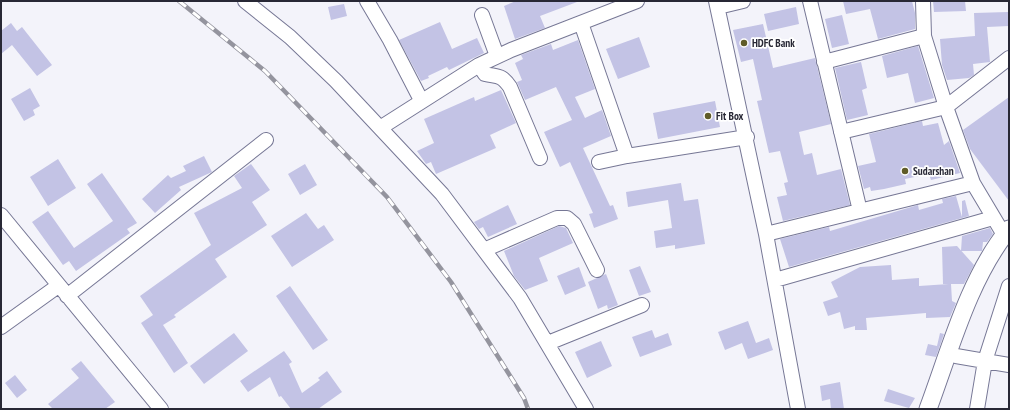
<svg xmlns="http://www.w3.org/2000/svg" width="1010" height="410" viewBox="0 0 1010 410" font-family="'PT Sans Narrow',sans-serif">
<style>
.building{fill:#c3c3e5}
.lines{fill:none;stroke-linecap:round;stroke-linejoin:round}
.minor-casing{stroke:#767795;stroke-width:16}
.major-casing{stroke:#767795;stroke-width:19}
.minor{stroke:#fff;stroke-width:14}
.major{stroke:#fff;stroke-width:17}
.rail-casing{stroke:#94949e;stroke-width:4.5}
.rail{stroke:#fff;stroke-width:3;stroke-dasharray:9;stroke-linecap:butt}
.poi-dot{fill:#605c28;stroke:#fff;stroke-width:1.5}
.labels{text-anchor:middle;stroke-width:3.5;stroke-linejoin:round;paint-order:stroke}
.poi-label{font-size:11px;font-weight:bold;fill:#282835;stroke:#fff;text-anchor:start}
</style>
<rect width="100%" height="100%" fill="#f3f3fa"/>
<path class="building" d="M 516,1 L 577,1 L 577,2 L 540,16 L 545,28 L 515,39 L 504,6 Z
M 843,1 L 912,1 L 915,13 L 915,29 L 878,39 L 870,9 L 846,14 Z
M 933,1 L 965,1 L 966,11 L 934,12 Z
M 344,4 L 347,16 L 331,20 L 328,7 Z
M 796,7 L 799,24 L 768,31 L 764,14 Z
M 1008,12 L 1009,26 L 987,27 L 990,62 L 973,64 L 974,75 L 969,78 L 947,80 L 942,65 L 940,39 L 975,36 L 974,13 Z
M 842,15 L 849,44 L 832,48 L 825,19 Z
M 440,22 L 452,49 L 477,38 L 484,53 L 449,70 L 447,67 L 428,76 L 429,78 L 421,81 L 399,40 Z
M 11,23 L 17,31 L 22,27 L 52,65 L 37,76 L 12,45 L 1,54 L 1,31 Z
M 763,24 L 773,68 L 815,58 L 831,124 L 799,132 L 804,155 L 812,153 L 817,175 L 841,169 L 850,205 L 783,221 L 777,197 L 787,195 L 784,183 L 788,182 L 780,151 L 769,153 L 757,101 L 762,100 L 753,59 L 741,62 L 733,30 Z
M 639,37 L 650,67 L 618,79 L 606,49 Z
M 578,40 L 595,89 L 575,97 L 585,118 L 602,110 L 611,136 L 583,148 L 610,206 L 613,205 L 618,219 L 594,228 L 589,214 L 593,213 L 570,162 L 560,167 L 544,132 L 572,120 L 556,87 L 525,100 L 517,82 L 522,80 L 515,63 L 523,59 L 521,55 L 551,44 L 553,50 Z
M 918,46 L 934,98 L 915,103 L 908,73 L 887,78 L 882,56 Z
M 861,62 L 867,88 L 862,90 L 868,115 L 847,120 L 835,68 Z
M 30,88 L 40,106 L 33,110 L 35,115 L 24,121 L 11,99 Z
M 501,90 L 516,123 L 490,135 L 496,148 L 436,174 L 431,162 L 426,164 L 417,151 L 434,143 L 424,119 L 474,97 L 475,101 Z
M 1009,97 L 1009,201 L 970,149 L 963,130 Z
M 715,101 L 720,127 L 658,139 L 653,113 Z
M 922,121 L 923,126 L 938,123 L 944,145 L 949,141 L 960,173 L 931,180 L 929,174 L 905,179 L 906,184 L 884,189 L 871,191 L 870,187 L 864,189 L 858,166 L 876,162 L 869,134 Z
M 204,156 L 212,172 L 179,187 L 181,190 L 155,213 L 142,199 L 168,175 L 171,178 L 186,171 L 183,166 Z
M 58,159 L 76,188 L 48,206 L 30,177 Z
M 251,164 L 270,190 L 252,202 L 267,225 L 215,259 L 227,277 L 174,315 L 176,317 L 163,325 L 188,363 L 174,373 L 141,323 L 153,315 L 140,296 L 211,245 L 194,213 L 242,188 L 234,176 Z
M 305,164 L 317,185 L 300,195 L 288,174 Z
M 102,173 L 137,223 L 127,229 L 130,233 L 76,271 L 69,261 L 63,265 L 32,222 L 48,211 L 74,248 L 113,221 L 87,184 Z
M 681,183 L 684,201 L 698,199 L 705,244 L 675,249 L 675,245 L 656,248 L 654,231 L 672,228 L 668,200 L 628,207 L 626,192 Z
M 956,196 L 962,217 L 962,201 L 965,200 L 969,216 L 789,267 L 780,239 L 829,227 L 830,231 L 918,205 L 919,210 L 943,203 L 942,199 Z
M 508,205 L 517,224 L 488,237 L 483,227 L 479,229 L 474,222 Z
M 306,213 L 318,229 L 324,225 L 334,240 L 292,267 L 271,236 Z
M 559,226 L 566,228 L 573,243 L 539,258 L 548,281 L 525,290 L 514,276 L 504,251 Z
M 990,228 L 993,234 L 987,242 L 983,242 L 982,251 L 961,251 L 962,236 Z
M 957,246 L 974,265 L 964,284 L 951,284 L 952,301 L 956,303 L 950,317 L 926,318 L 926,313 L 866,318 L 867,330 L 855,330 L 855,326 L 844,329 L 840,312 L 828,316 L 823,302 L 838,297 L 831,282 L 860,267 L 891,265 L 892,280 L 919,278 L 919,286 L 949,284 L 943,284 L 942,247 Z
M 640,266 L 651,292 L 639,296 L 629,270 Z
M 579,267 L 586,286 L 565,295 L 557,276 Z
M 606,274 L 618,305 L 608,309 L 607,305 L 598,309 L 588,282 Z
M 290,286 L 328,340 L 313,350 L 276,296 Z
M 748,321 L 756,343 L 769,338 L 773,350 L 748,359 L 742,343 L 725,350 L 718,332 Z
M 652,330 L 655,338 L 668,333 L 672,345 L 640,357 L 632,337 Z
M 234,333 L 248,351 L 204,384 L 190,366 Z
M 940,333 L 944,334 L 936,357 L 925,355 L 928,344 L 937,346 Z
M 601,341 L 612,366 L 587,378 L 575,352 Z
M 284,351 L 292,362 L 289,364 L 302,393 L 320,380 L 318,378 L 327,371 L 342,392 L 318,409 L 291,409 L 281,396 L 279,397 L 270,377 L 248,392 L 240,381 Z
M 81,361 L 115,402 L 105,409 L 53,409 L 48,404 L 79,378 L 71,369 Z
M 15,375 L 27,390 L 17,398 L 5,383 Z
M 840,382 L 844,409 L 831,409 L 830,399 L 822,401 L 820,386 Z
M 888,389 L 915,398 L 909,408 L 884,401 Z"/>
<g class="lines">
<g class="minor-casing">
<path id="minor" d="M 245,1 L 290,37 L 336,81 L 442,194 L 520,298 L 586,409
M 367,1 L 390,40 L 421,100
M 716,1 L 766,234 L 798,409
M 810,1 L 860,211
M 923,1 L 924,36 L 946,107 L 973,183 L 1004,235
M 718,7 L 743,1
M 482,15 L 497,56
M 581,23 L 627,156 L 599,162
M 824,62 L 924,36
M 479,65 L 485,74 C 498,77 501,74 510,87 L 540,158
M 380,128 L 479,65 L 511,50 L 637,1
M 841,132 L 946,107 L 1009,58
M 627,156 L 747,137
M 1,215 L 161,409
M 766,234 L 973,183
M 484,250 L 557,218 L 567,218 L 574,224 L 597,270
M 775,280 L 993,218
M 1009,286 L 985,361 L 1009,365
M 67,296 L 266,140
M 1,327 L 58,286
M 548,343 L 642,305
M 956,356 L 985,361 L 977,409"/>
</g>
<g class="major-casing">
<path id="major" d="M 928,409 C 950,350 969,278 1009,229"/>
</g>
<use href="#minor" class="minor"/>
<use href="#major" class="major"/>
<g class="rail-casing">
<path id="rail" d="M 179,1 L 265,71 L 387,197 L 451,282 L 524,398 L 528,409"/>
</g>
<use href="#rail" class="rail"/>
</g>
<g class="poi-dot">
<circle cx="744" cy="43" r="4"/>
<circle cx="708" cy="116" r="4"/>
<circle cx="905" cy="171" r="4"/>
</g>
<g class="labels">
<g class="poi-label">
<text x="752" y="47">HDFC Bank</text>
<text x="716" y="120">Fit Box</text>
<text x="913" y="175">Sudarshan</text>
</g>
</g>
<rect width="1010" height="410" fill="none" stroke="#282835" stroke-width="4"/>
</svg>
